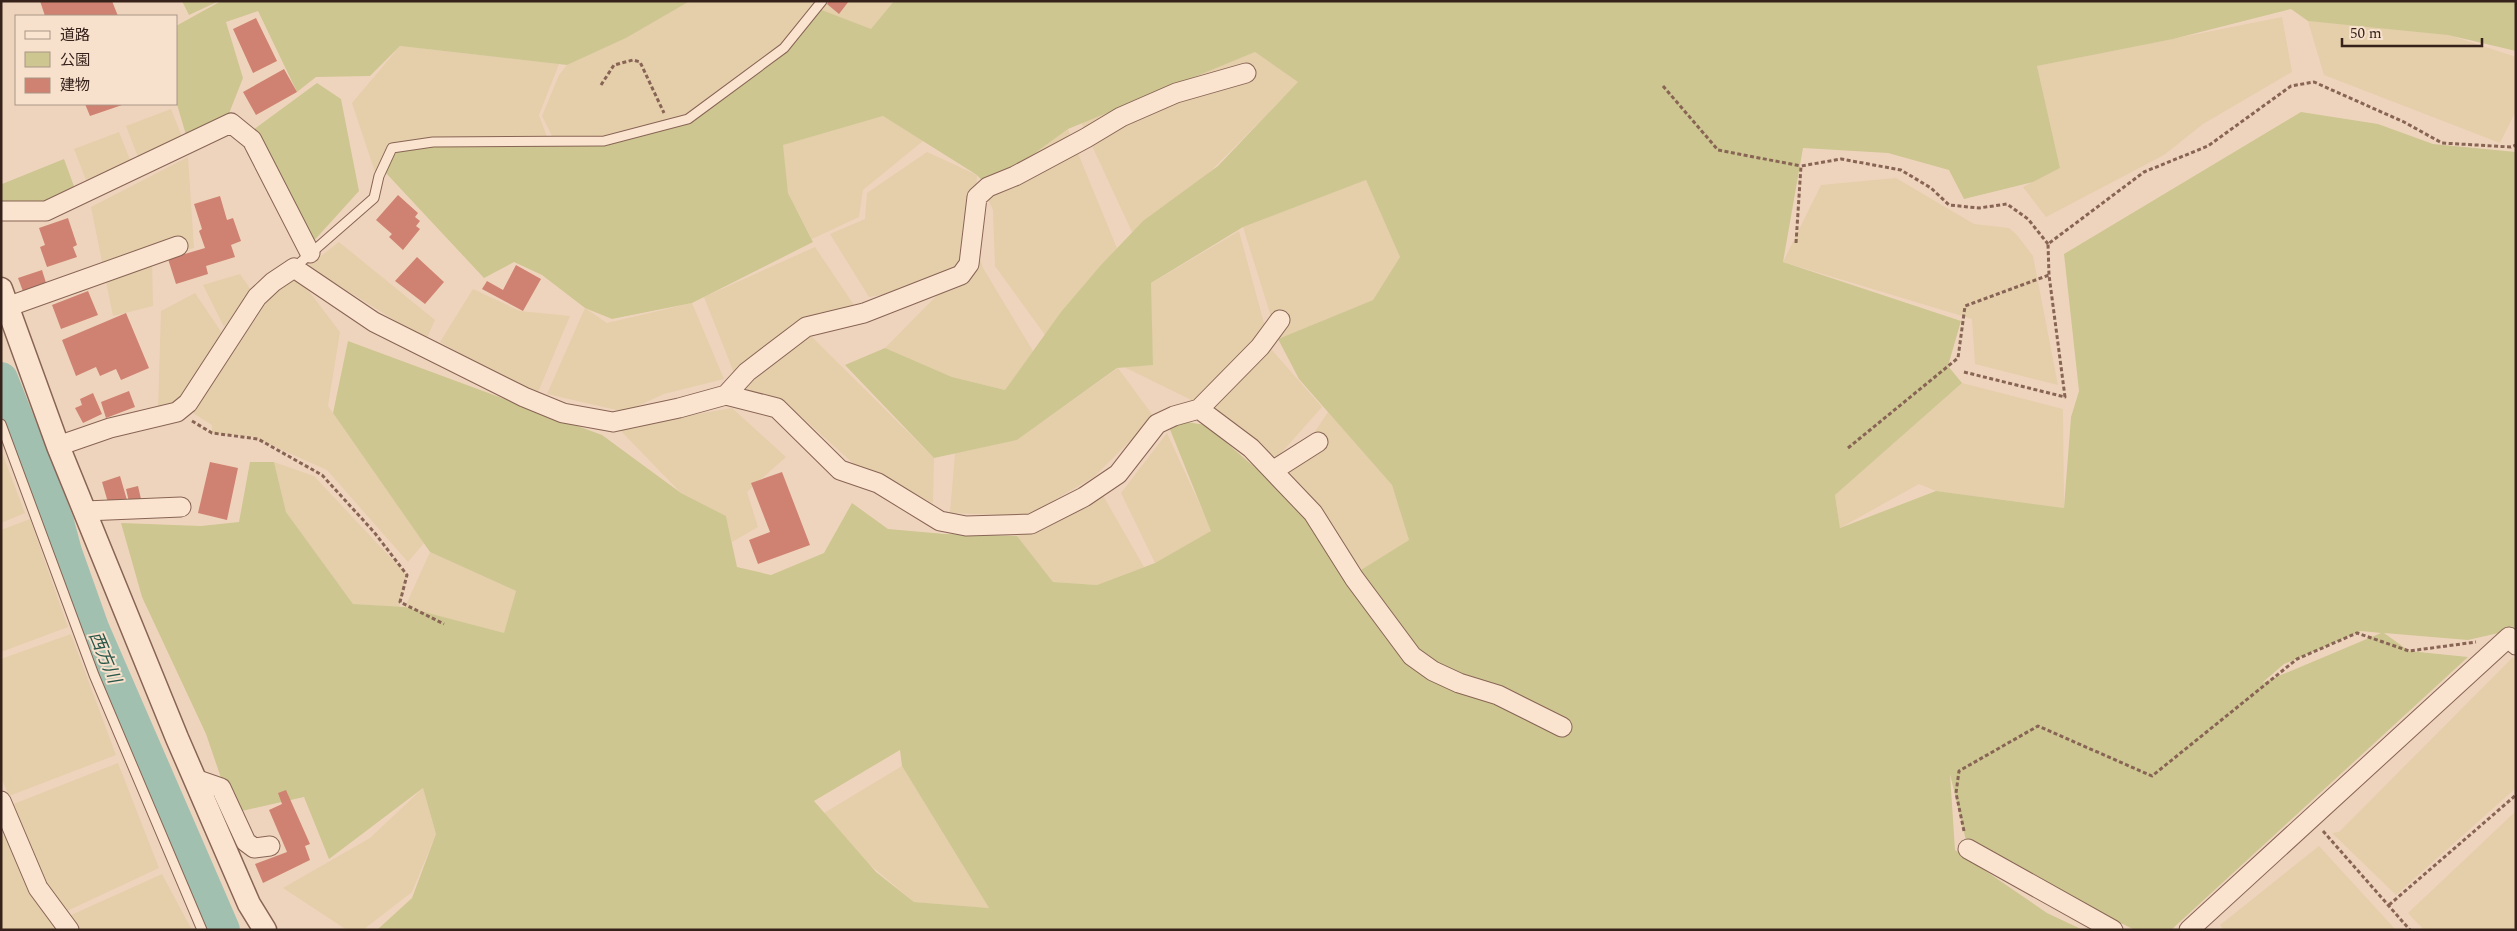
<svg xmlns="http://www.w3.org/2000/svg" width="2517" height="931" viewBox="0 0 2517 931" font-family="Spectral,'Noto Sans JP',serif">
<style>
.farmland{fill:#e5ceaa}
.green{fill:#cdc691;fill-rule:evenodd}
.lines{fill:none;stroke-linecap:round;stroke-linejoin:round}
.river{stroke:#a1c0b0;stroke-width:34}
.building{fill:#cf8271}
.service-casing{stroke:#886455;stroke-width:11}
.minor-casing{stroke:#886455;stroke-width:21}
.tertiary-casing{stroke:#886455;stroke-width:25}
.path{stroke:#886455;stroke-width:3;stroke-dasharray:4 2.5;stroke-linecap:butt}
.service{stroke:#fae4d0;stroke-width:9}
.minor{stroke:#fae4d0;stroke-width:19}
.tertiary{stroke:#fae4d0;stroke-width:22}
.labels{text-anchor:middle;stroke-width:4;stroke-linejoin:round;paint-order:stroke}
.water-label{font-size:18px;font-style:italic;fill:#295749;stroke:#f7e1cd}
</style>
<rect width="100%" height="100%" fill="#efd4bd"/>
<path class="farmland" d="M 690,1 L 894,1 L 871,29 L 776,54 L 688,119 L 618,137 L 555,142 L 542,116 L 559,75 L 567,65 L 626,38 Z
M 2282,17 L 2292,72 L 2203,124 L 2164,155 L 2046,217 L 2023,187 L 2060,168 L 2037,66 Z
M 2308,21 L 2437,31 L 2516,57 L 2516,111 L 2500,143 L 2324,75 Z
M 400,46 L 559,64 L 539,115 L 547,137 L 394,143 L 376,175 L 352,103 Z
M 1255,52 L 1299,82 L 1209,173 L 1132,232 L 1079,118 Z
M 171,109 L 183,139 L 138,157 L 126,126 Z
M 883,116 L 923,141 L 863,190 L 859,217 L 812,239 L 788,193 L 782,145 Z
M 1068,129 L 1117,248 L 1045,335 L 995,266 L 993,210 L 983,190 Z
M 119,132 L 131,162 L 86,180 L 74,149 Z
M 927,152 L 977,175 L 975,211 L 978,252 L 983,268 L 1033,351 L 1005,390 L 952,377 L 885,348 L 953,279 L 928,288 L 869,297 L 830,234 L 865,219 L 867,193 Z
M 188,157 L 194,248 L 152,258 L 153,306 L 113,316 L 91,207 Z
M 1896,178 L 1974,224 L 2009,228 L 2017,235 L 2033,256 L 2058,385 L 1975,364 L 1972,319 L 1783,262 L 1821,185 Z
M 1366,180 L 1400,257 L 1373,300 L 1278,339 L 1243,227 Z
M 1239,231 L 1271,349 L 1322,407 L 1274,461 L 1224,416 L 1124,367 L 1153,365 L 1150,284 Z
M 339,242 L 435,320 L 426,340 L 308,266 Z
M 815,247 L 856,308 L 736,378 L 704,297 Z
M 240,274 L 251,290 L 224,327 L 203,285 Z
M 298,277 L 340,332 L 328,406 L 424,543 L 408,562 L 327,470 L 253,437 L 212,433 L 212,425 L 193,413 L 282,279 Z
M 473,289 L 520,311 L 570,316 L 536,397 L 440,342 Z
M 195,293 L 222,333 L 194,385 L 171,405 L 158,410 L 161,311 Z
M 692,303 L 724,379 L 664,394 L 625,412 L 547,394 L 585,308 L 607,323 Z
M 810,335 L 934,458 L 933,503 L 855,465 L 784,401 L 735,395 Z
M 1118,368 L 1154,417 L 1094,477 L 1027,516 L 950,513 L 955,453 L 1017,440 Z
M 1962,383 L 2063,409 L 2064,508 L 1936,491 L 1919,484 L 1840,528 L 1835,495 Z
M 732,408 L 786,457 L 747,492 L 758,527 L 732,542 L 726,516 L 681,493 L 618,428 Z
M 1328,412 L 1392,485 L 1409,540 L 1362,570 L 1288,472 Z
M 1167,433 L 1212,531 L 1155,563 L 1121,493 Z
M 1,450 L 25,513 L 1,523 Z
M 274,462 L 314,476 L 407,575 L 399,607 L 353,604 L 286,512 Z
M 1101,492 L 1144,567 L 1097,585 L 1053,582 L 1017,536 L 1037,531 Z
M 30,519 L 68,627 L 1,652 L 1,530 Z
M 430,552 L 516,591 L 504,634 L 405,607 Z
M 71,634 L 116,755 L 9,796 L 1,777 L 1,659 Z
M 2513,657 L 2516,660 L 2516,788 L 2396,895 L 2332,833 L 2339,832 Z
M 118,763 L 159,868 L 67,911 L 44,881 L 11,805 Z
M 902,766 L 989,908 L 914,902 L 869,864 L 824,813 Z
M 423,788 L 436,834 L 412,892 L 363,930 L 347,930 L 283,888 L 370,838 Z
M 2516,811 L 2516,930 L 2424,930 L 2408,913 Z
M 9,833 L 60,930 L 1,930 L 1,837 Z
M 2319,846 L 2396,930 L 2224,930 L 2220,925 Z
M 162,874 L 192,930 L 80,930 L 69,916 Z"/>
<path class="green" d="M 182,1 L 219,1 L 189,15 Z
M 221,1 L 690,1 L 626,38 L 567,65 L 400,46 L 370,76 L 316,77 L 297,92 L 258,11 L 226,22 L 243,78 L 228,116 L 186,135 L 176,101 L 176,26 Z
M 894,1 L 2516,1 L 2516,51 L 2448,35 L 2308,21 L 2291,9 L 2173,39 L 2037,66 L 2060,168 L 2033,182 L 1964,199 L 1949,170 L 1888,153 L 1803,148 L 1783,262 L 1961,321 L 1948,366 L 1962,383 L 1835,495 L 1840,528 L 1936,491 L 2064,508 L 2071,417 L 2079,391 L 2064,254 L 2301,112 L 2378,124 L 2433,144 L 2516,152 L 2516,629 L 2468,640 L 2384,633 L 2409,651 L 2468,657 L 2171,930 L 2135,930 L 1968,849 L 1950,774 L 1955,850 L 2047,913 L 2083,930 L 377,930 L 412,898 L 436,834 L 423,788 L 329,859 L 304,797 L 233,813 L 206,734 L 142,597 L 121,523 L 201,526 L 239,522 L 250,462 L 274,462 L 286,512 L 353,604 L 405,607 L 504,633 L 516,591 L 430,552 L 333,413 L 348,341 L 602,435 L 681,493 L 726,516 L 737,567 L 771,575 L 824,553 L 852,503 L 888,529 L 945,534 L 1017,536 L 1053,582 L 1097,585 L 1155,563 L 1211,531 L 1169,427 L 1179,421 L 1206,425 L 1259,471 L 1361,570 L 1409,540 L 1392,485 L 1299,379 L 1278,339 L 1373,300 L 1400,257 L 1366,180 L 1243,227 L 1151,283 L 1153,365 L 1117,368 L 1017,440 L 934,458 L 845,365 L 885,348 L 952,377 L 1005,390 L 1061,312 L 1101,265 L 1143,221 L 1218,166 L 1298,82 L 1255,52 L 1068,129 L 988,187 L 977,175 L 883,116 L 783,145 L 788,193 L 813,242 L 692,303 L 612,319 L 585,308 L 542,275 L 514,262 L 484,278 L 385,172 L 391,150 L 421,147 L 538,146 L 603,141 L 688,119 L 776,54 L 819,9 L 871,29 ZM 2361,631 L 2381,633 L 2262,683 L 2284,664 ZM 900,750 L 902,766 L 989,908 L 914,902 L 876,872 L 814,801 Z
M 317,83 L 341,99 L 359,191 L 311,244 L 253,130 Z
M 64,159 L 75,189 L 31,206 L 1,203 L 2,184 Z"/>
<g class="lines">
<path class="river" d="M 1,379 L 57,522 L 65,552 L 92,628 L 223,930"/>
</g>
<path class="building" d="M 40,1 L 112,1 L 118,16 L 45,16 Z
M 829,1 L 849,1 L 839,14 L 827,4 Z
M 256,18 L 277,61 L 253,73 L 233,29 Z
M 284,69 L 297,92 L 256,115 L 243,92 Z
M 85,104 L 125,104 L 90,116 Z
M 398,195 L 418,213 L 415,217 L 420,221 L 416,226 L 420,229 L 403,250 L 389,237 L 392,234 L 376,220 Z
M 220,196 L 227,220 L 233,218 L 241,241 L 231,245 L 235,257 L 206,266 L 208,274 L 176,284 L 168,259 L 205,248 L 199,231 L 202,229 L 194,204 Z
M 68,218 L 77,245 L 73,247 L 77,257 L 47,267 L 40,247 L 45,245 L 39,228 Z
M 417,257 L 444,282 L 425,304 L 395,281 Z
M 516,265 L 541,279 L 523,311 L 482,289 L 487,281 L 503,290 Z
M 42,270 L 47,286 L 24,294 L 18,278 Z
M 88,291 L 98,315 L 61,329 L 52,305 Z
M 126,313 L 149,368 L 121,380 L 116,369 L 100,376 L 96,367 L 76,376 L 62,340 Z
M 129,391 L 135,407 L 106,418 L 101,402 Z
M 93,393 L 102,414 L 83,423 L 75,408 L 82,405 L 80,399 Z
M 210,462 L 238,468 L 227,520 L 198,513 Z
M 782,472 L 810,545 L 758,564 L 749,540 L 770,532 L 751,483 Z
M 120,476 L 127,500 L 109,506 L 102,482 Z
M 138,486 L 141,499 L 129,502 L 126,489 Z
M 286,790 L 310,844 L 305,846 L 310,860 L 263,883 L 255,864 L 287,852 L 269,810 L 282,804 L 278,793 Z"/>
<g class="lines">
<g class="service-casing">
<path id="service" d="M 294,268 L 374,198 L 379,176 L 392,148 L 433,142 L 604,141 L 688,119 L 784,48 L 822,1
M 1,424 L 94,675 L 202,930"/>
</g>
<g class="minor-casing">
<path id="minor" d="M 1,211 L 46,211 L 231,123 L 252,140 L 310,253
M 7,307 L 178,246
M 726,395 L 747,372 L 806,327 L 864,313 L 961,275 L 969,264 L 977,197 L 988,187 L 1015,176 L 1086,138 L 1121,117 L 1176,93 L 1246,73
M 1199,409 L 1260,347 L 1280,320
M 58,446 L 110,428 L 177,412 L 188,403 L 257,297 L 273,282 L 294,268 L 374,322 L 524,397 L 563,413 L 613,422 L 679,408 L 726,395 L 777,408 L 840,470 L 878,483 L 940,521 L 966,526 L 1031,524 L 1084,497 L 1118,474 L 1157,424 L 1174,416 L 1199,409 L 1251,448 L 1313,513 L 1354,578 L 1412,656 L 1433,671 L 1459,683 L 1498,695 L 1562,727
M 1274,470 L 1318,442
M 85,511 L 181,507
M 195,779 L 221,788 L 246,842 L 254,848 L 270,846
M 1,801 L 38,888 L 69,930
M 1968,849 L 2113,930
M 2189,930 L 2509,637 L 2516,645"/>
</g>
<g class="tertiary-casing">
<path id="tertiary" d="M 1,289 L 58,446 L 177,738 L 249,904 L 265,930"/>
</g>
<path class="path" d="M 601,85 L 614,65 L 633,60 L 640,62 L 664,113
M 1663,86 L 1718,150 L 1801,166
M 1796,243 L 1801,166 L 1841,159 L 1901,170 L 1931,188 L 1949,205 L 1979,208 L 2007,204 L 2028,219 L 2048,244
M 1964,372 L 2065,397 L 2049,275 L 2048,244 L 2144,172 L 2208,146 L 2291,86 L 2314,82 L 2404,122 L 2442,143 L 2511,147 L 2516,145
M 192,421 L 212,433 L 258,439 L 322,475 L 374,532 L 407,575 L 400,602 L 444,624
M 1848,448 L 1958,358 L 1965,306 L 2049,275
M 1964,831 L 1956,793 L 1959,771 L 2038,726 L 2152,776 L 2297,659 L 2357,633 L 2409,651 L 2476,642
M 2323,831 L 2410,930
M 2389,905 L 2516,795"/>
<use href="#service" class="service"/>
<use href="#minor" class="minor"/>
<use href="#tertiary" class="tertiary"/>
</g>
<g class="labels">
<g class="water-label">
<text transform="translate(105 657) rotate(67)" y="6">西方川</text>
</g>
</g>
<rect width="2517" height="931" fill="none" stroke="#36221b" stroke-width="5"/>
<rect x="15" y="15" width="162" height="90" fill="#f7e1cd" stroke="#aa9586"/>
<rect x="25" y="31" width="25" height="8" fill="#fae4d0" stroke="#aa9586"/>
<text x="60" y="40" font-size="15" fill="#36221b">道路</text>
<rect x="25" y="52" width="25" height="15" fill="#cdc691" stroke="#aa9586"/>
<text x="60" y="65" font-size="15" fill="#36221b">公園</text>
<rect x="25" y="78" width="25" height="15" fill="#cf8271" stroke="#aa9586"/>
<text x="60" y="90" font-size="15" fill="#36221b">建物</text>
<path d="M2342 38v8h140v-8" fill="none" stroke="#36221b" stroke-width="2.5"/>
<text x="2350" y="38" font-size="15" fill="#36221b" stroke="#f7e1cd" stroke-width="4" paint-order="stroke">50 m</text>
</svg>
